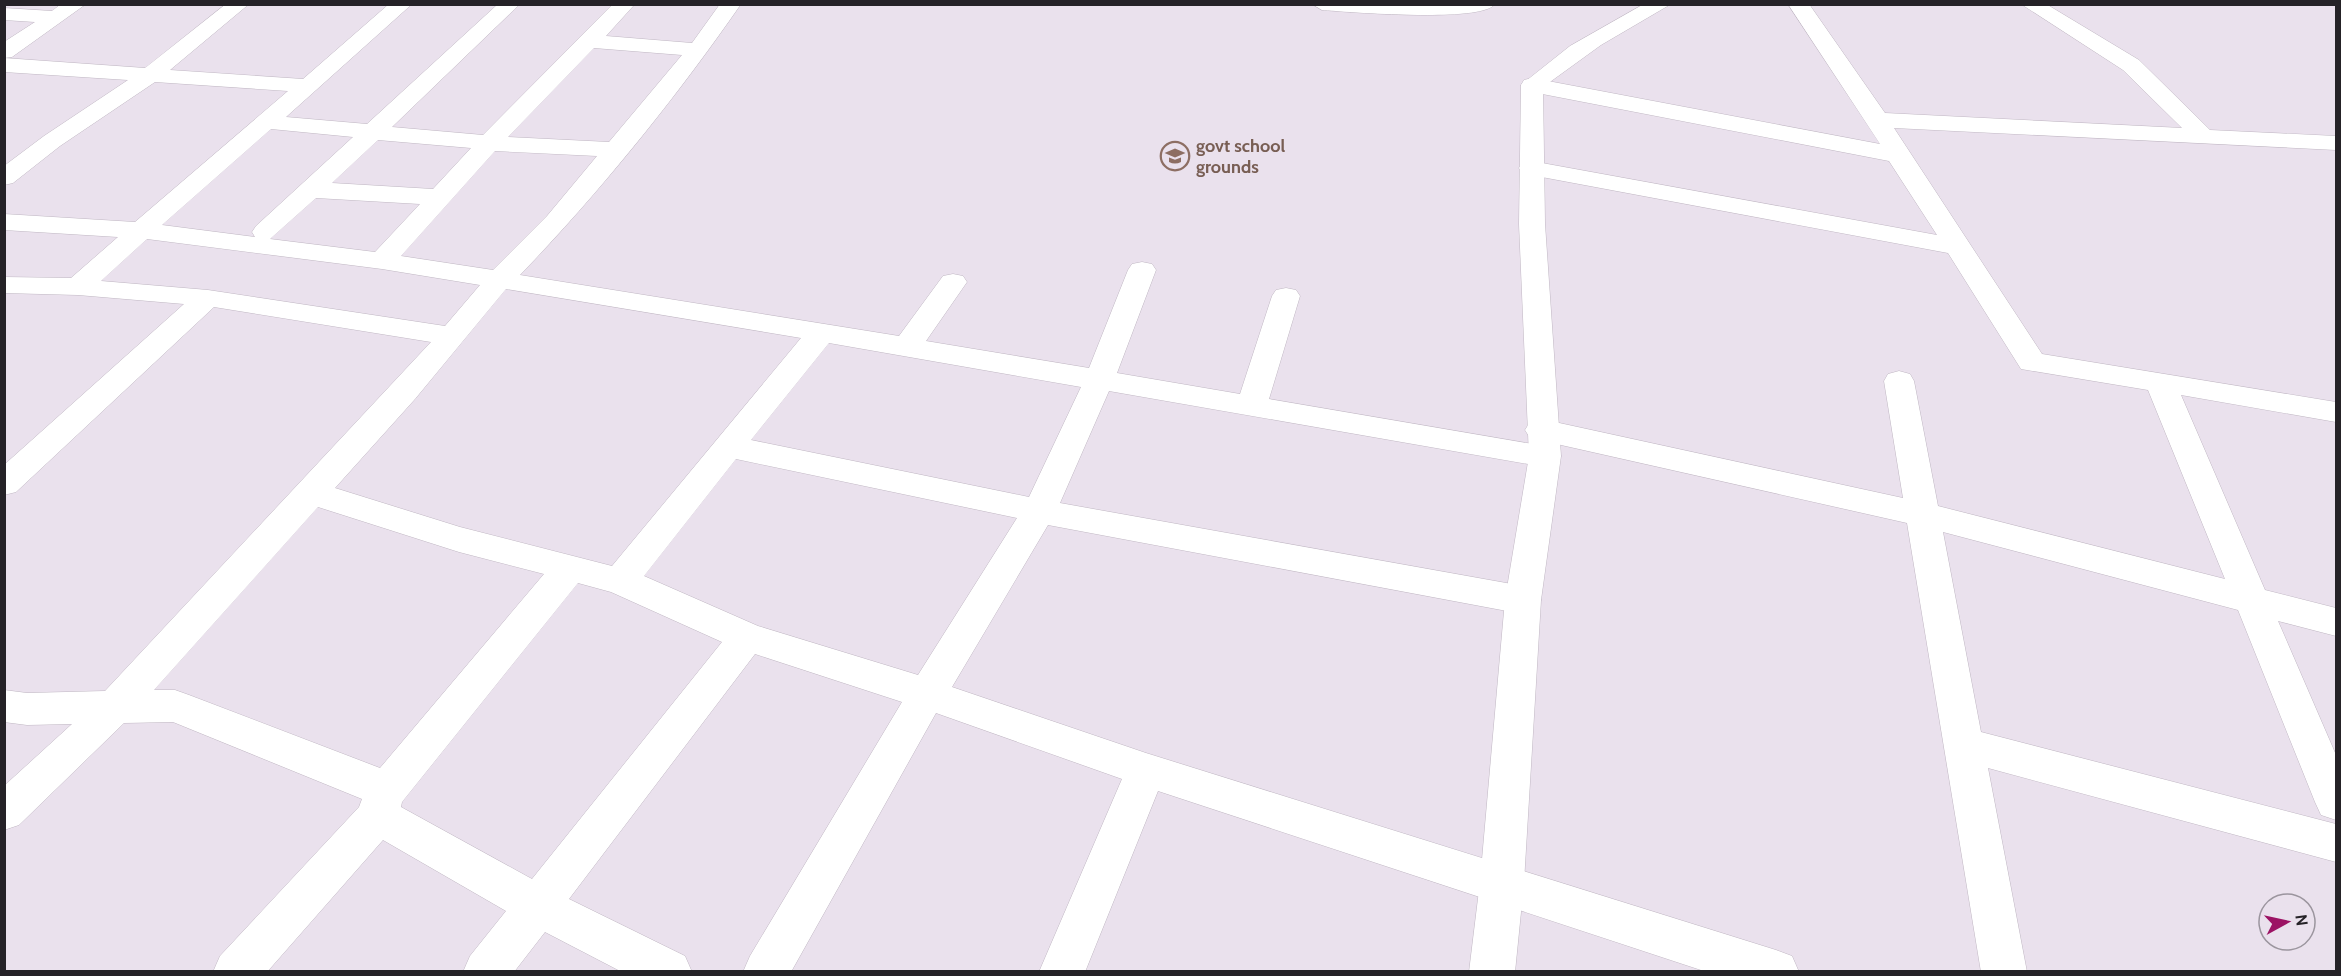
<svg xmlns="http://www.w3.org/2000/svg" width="2341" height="976" viewBox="0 0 2341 976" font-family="Cabin,sans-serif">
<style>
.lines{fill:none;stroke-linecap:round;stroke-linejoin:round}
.street-casing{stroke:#c0b7c3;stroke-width:1}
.secondary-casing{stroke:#c0b7c3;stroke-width:1}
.street{fill:#fff;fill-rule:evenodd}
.secondary{fill:#fff;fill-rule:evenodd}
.labels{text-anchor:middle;stroke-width:4.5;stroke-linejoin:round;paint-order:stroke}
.far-education-label{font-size:18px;font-weight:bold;fill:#785e54;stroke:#eae1ed;text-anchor:start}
</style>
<rect width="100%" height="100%" fill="#eae1ed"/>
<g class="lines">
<g class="street-casing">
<path id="street" d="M 61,4 L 86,4 L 12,57 L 4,58 L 4,42 L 35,22 L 4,20 L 4,8 L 52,11 Z
M 226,4 L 249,4 L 170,70 L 303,79 L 389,4 L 412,4 L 286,117 L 367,124 L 498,4 L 520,4 L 392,127 L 483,135 L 613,4 L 635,4 L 606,36 L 692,43 L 720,4 L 741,4 C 676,98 599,193 520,275 L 899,336 L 943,276 L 953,274 L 963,276 L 967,282 L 926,341 L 1089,368 L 1128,270 L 1132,264 L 1142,262 L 1152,264 L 1156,270 L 1117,373 L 1240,394 L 1272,296 L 1276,290 L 1286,288 L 1296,290 L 1300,296 L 1269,399 L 1556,448 L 1561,456 L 1556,464 L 1545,467 L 1109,391 L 1060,503 L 1523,586 L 1536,590 L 1541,600 L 1536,610 L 1523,614 L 1048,525 L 952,687 L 1146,753 L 1776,950 L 1792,956 L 1799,972 L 1707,972 L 1158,791 L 1085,972 L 1039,972 L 1122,779 L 936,713 L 791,972 L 743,972 L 750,956 L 902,702 L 755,654 L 569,899 L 685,956 L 692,972 L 622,972 L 545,932 L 514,972 L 463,972 L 470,956 L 506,911 L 383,840 L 267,972 L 213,972 L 220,956 L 359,807 L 362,799 L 173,722 L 124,723 L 19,825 L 4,830 L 4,786 L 72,724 L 27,725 L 4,722 L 4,690 L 27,693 L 105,691 L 431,342 L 214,307 L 16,492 L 4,495 L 4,465 L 184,304 L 78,295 L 4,293 L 4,277 L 71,278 L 118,237 L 4,230 L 4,214 L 135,222 L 288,91 L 155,82 L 60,146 L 13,183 L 4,185 L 4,166 L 44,136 L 128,80 L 4,72 L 4,58 L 145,68 ZM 594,48 L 682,55 L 609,142 L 508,137 ZM 271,129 L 353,137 L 256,226 L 252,232 L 255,237 L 162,225 ZM 378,140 L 471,148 L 433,189 L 332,183 ZM 495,151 L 597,156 L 547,216 L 493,270 L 401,256 ZM 316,198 L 420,204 L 375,252 L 270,239 ZM 147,239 L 382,269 L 480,285 L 445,326 L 208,290 L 101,281 ZM 506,289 L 801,338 L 612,566 L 460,527 L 335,488 L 415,399 ZM 829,343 L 1081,387 L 1029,497 L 751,440 ZM 736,459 L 1017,518 L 918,675 L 758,626 L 644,576 ZM 318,507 L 459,552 L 544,574 L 380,768 L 189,695 L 175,690 L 154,690 ZM 578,583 L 611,592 L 722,642 L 532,879 L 401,807 L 402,802 Z
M 1312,4 L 1495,4 C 1482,23 1348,12 1322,10 Z
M 1788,4 L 1809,4 L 1885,113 L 2182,128 L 2123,70 L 2021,4 L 2046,4 L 2139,60 L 2210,130 L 2336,136 L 2336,150 L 1894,128 L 2042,354 L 2336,402 L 2336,422 L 2181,395 L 2265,590 L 2336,608 L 2336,636 L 2278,621 L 2336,755 L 2336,820 L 2321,815 L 2315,802 L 2238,610 L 1943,532 L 1981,732 L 2336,824 L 2336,862 L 1988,768 L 2027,972 L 1981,972 L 1907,523 L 1530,438 L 1525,430 L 1530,422 L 1541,419 L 1903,498 L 1884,381 L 1888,374 L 1899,371 L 1910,374 L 1914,381 L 1938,506 L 2225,579 L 2148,390 L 2021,369 L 1948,253 L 1531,175 L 1522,173 L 1519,168 L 1522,163 L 1531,161 L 1937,235 L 1889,161 L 1532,92 L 1524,90 L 1521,85 L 1524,80 L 1532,78 L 1880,144 Z"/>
</g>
<g class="secondary-casing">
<path id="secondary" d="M 1644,4 L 1671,4 L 1601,45 L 1543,87 L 1545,224 L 1561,456 L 1541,600 L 1524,882 L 1515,972 L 1469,972 L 1480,882 L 1505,600 L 1529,456 L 1519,224 L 1521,85 L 1570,46 Z"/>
</g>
<use href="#street" class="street"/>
<use href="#secondary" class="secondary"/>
</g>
<defs>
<g id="school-ring" transform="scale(1.5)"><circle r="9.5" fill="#eae1ed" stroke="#8d6e63" stroke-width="1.5"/><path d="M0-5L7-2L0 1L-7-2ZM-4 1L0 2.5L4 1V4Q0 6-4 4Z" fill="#8d6e63"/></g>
</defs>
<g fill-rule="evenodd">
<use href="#school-ring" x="1175" y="156"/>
</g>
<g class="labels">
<g class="far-education-label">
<text x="1196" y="152">govt school<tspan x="1196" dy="21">grounds</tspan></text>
</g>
</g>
<rect width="2341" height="976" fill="none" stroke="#252227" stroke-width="12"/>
<g transform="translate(2287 922) rotate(82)"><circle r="28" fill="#eae1ed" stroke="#9b959e" stroke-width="1.5"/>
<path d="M0-4.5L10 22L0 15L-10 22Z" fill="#9c1364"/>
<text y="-9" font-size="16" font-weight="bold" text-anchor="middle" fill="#252227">N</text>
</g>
</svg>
